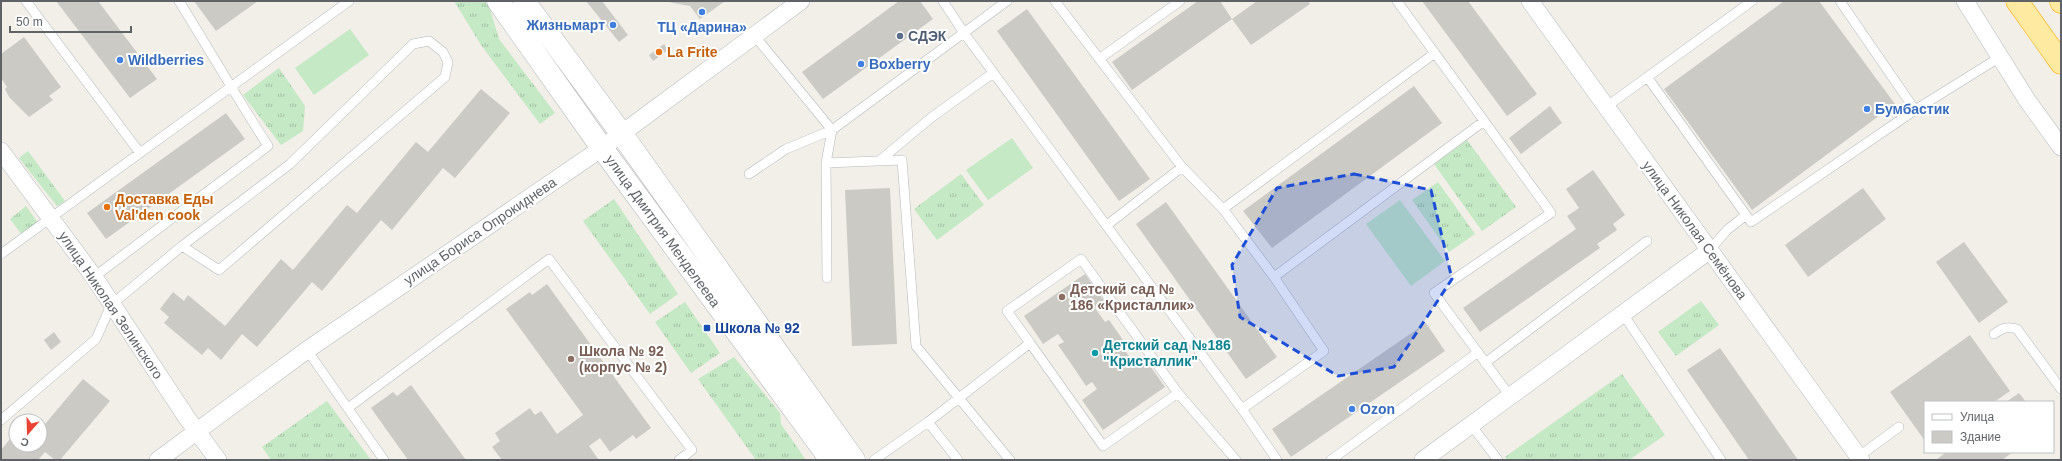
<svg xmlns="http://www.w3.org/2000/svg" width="2062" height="461" viewBox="0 0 2062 461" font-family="Helvetica,sans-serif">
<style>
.grass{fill:url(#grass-tufts)}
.garden{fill:#c5e8c5}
.building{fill:#cccac5}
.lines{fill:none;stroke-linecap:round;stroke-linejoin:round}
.service-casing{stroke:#b5b8bc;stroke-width:10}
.minor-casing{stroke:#b5b8bc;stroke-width:18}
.tertiary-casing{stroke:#b5b8bc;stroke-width:23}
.trunk-casing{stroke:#f9ab00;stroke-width:23}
.service{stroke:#fff;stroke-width:9}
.minor{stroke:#fff;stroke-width:17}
.tertiary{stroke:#fff;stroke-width:22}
.trunk{stroke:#feeaa1;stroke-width:22}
.marked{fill:#1d4ed8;fill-opacity:0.2;stroke:#1d4ed8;stroke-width:3;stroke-dasharray:8 5;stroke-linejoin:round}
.shop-dot{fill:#3f7fe0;stroke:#fff;stroke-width:1.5}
.service-dot{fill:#5c6f8a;stroke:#fff;stroke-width:1.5}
.food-dot{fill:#e8710a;stroke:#fff;stroke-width:1.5}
.education-dot{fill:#8d6e63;stroke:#fff;stroke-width:1.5}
.transit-dot{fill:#1a4fb4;stroke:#fff;stroke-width:1.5}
.culture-dot{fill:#0f9aa8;stroke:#fff;stroke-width:1.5}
.labels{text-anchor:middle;stroke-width:4;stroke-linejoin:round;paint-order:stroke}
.shop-label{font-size:14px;font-weight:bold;fill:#366cbe;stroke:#fff;text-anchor:start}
.service-label{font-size:14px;font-weight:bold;fill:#4e5e75;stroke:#fff;text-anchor:start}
.food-label{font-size:14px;font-weight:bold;fill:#c56008;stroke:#fff;text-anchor:start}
.street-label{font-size:14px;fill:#5f6368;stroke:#fff}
.education-label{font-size:14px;font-weight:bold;fill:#785e54;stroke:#fff;text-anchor:start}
.transit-label{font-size:14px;font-weight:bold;fill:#164399;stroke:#fff;text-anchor:start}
.culture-label{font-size:14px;font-weight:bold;fill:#0d838f;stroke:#fff;text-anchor:start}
</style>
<defs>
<pattern id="grass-tufts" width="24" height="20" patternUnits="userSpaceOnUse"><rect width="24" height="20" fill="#c5e8c5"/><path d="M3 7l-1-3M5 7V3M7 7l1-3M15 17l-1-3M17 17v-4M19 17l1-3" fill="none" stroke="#a3c0a4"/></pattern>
</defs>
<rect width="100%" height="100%" fill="#f1efe8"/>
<path class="grass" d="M 454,1 L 485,1 L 489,6 L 499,39 L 555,113 L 540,124 L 481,45 Z
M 279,68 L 305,106 L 303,131 L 281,145 L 243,95 Z
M 1467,140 L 1516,207 L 1482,231 L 1434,164 Z
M 28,151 L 65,201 L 57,206 L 19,158 Z
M 961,174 L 984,205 L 937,240 L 914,209 Z
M 1438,182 L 1475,234 L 1449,252 L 1412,200 Z
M 614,199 L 678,294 L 650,314 L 583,221 Z
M 26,206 L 38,223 L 22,235 L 10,219 Z
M 1701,301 L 1719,325 L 1676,356 L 1658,332 Z
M 685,302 L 720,353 L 691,373 L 655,322 Z
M 734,357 L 780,413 L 781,424 L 806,460 L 756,460 L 698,379 Z
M 1622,374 L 1665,435 L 1629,460 L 1507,460 L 1505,457 Z
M 327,401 L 371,460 L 271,460 L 262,447 Z"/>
<path class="garden" d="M 350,29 L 369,55 L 314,95 L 295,68 Z
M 1012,138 L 1033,168 L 988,200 L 966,170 Z
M 1400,200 L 1445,261 L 1411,286 L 1366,224 Z"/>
<path class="building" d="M 56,1 L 98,1 L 157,79 L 130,98 Z
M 194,1 L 258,1 L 216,31 Z
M 586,1 L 602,1 L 628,35 L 619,42 Z
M 663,1 L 725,1 L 700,19 L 690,6 Z
M 899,1 L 920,1 L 933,19 L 823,99 L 802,72 Z
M 1198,1 L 1220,1 L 1232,19 L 1132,90 L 1112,62 Z
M 1257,1 L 1308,1 L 1310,4 L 1251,45 L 1232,19 Z
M 1422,1 L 1468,1 L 1537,94 L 1507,116 Z
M 1784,1 L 1819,1 L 1895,104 L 1752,210 L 1664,89 Z
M 1027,9 L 1150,179 L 1119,201 L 997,31 Z
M 24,37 L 61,87 L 49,96 L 53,100 L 29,117 L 9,97 L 5,89 L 7,87 L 1,78 L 1,54 Z
M 664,44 L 668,50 L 653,61 L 649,55 Z
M 1414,86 L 1442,123 L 1272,248 L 1243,211 Z
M 481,89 L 510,113 L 455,178 L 443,168 L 392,230 L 381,220 L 322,291 L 312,282 L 257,347 L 242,334 L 221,360 L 208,348 L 202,355 L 164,323 L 169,317 L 160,309 L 173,292 L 184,301 L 188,295 L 225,326 L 281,259 L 293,270 L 347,205 L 357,213 L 416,142 L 428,152 Z
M 1550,106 L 1562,123 L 1521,154 L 1509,138 Z
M 226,113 L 245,139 L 106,239 L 87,213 Z
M 1593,170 L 1625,215 L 1613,224 L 1617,230 L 1597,244 L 1600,248 L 1480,332 L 1463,308 L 1576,229 L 1567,216 L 1579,208 L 1566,189 Z
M 890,188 L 897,344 L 852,346 L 845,190 Z
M 1863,188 L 1886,219 L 1808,277 L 1785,245 Z
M 1166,202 L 1277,357 L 1246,379 L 1136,224 Z
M 1964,242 L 2008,302 L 1979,323 L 1936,262 Z
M 1085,274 L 1104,301 L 1095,308 L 1105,322 L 1109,320 L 1128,347 L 1124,349 L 1134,363 L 1143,356 L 1165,387 L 1103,430 L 1082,400 L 1097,389 L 1092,382 L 1086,386 L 1072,365 L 1058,345 L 1064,342 L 1058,334 L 1043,344 L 1024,316 Z
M 547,284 L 651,428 L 636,439 L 633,435 L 610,452 L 600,438 L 589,446 L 599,460 L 502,460 L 492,447 L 500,441 L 495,433 L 530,408 L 535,415 L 541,411 L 557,434 L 583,415 L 506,309 L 530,292 L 532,295 Z
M 1426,323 L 1445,351 L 1291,457 L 1272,429 Z
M 54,332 L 61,342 L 51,350 L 44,340 Z
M 1970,335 L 2010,391 L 1994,402 L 1925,402 L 1925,441 L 1890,392 Z
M 1720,348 L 1798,460 L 1749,460 L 1687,370 Z
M 83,379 L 110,401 L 60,460 L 55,460 L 45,452 L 38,460 L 1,460 L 1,450 L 14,434 L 16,436 L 16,445 L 40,445 L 40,430 Z
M 411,385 L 466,460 L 408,460 L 371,408 L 393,392 L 397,396 Z
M 2019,393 L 2026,402 L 2006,402 Z
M 1946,452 L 2013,452 L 2002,460 L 1936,460 Z"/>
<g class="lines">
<g class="service-casing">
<path id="service" d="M 26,1 L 140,153
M 943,1 L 964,33 L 1242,409 L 1277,460
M 1055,1 L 1182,167 L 1223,209 L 1274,277 L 1324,351 L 1242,409
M 1397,1 L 1551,213 L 1434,293 L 1510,396
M 1840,1 L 1915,110
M 754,35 L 832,130 L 826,163
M 1099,59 L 1180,1
M 1648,78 L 1751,222 L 1915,110 L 2000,57
M 1606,107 L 1752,1
M 879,161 L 932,117 L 993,73
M 749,174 L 786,149 L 832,130 L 1007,1
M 1223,209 L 1435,53
M 1107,225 L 1182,167
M 1710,250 L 1727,230 L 1746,215
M 1,254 L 349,1
M 94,277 L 268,146 C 237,98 209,49 179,1
M 1274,277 L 1484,121
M 827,278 L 826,163 L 902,160 L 916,346 L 1010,460
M 1623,314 L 1721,460
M 1994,334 C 2002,328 2007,326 2017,329 L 2061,389
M 307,350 L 384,460
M 1485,363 L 1647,241
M 1178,393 L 1236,460
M 348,408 L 549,259 L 692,450 L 679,460
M 1,420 L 96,339 L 111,305 L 182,246 L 290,164 L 413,44 L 429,41 L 443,52 L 448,62 L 445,77 L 219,270 L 182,246
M 1471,425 L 1498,460
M 1858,457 L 1899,427
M 874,460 L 928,422
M 958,460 L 928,422 L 1030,343 L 1007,311 L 1081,259 L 1178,393 L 1103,446 L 1030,343
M 1331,460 L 1477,353"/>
</g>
<g class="minor-casing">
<path id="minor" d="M 1530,1 L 1861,460
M 1965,1 L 2027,100 L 2061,147
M 1,151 L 94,277 L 187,418 L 218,460
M 158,460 L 307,350 L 602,148 L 801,1
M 1423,460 L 1710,250"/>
</g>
<g class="tertiary-casing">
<path id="tertiary" d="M 498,1 L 602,148 L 831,460
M 524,1 L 621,133 L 854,460"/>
</g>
<g class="trunk-casing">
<path id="trunk" d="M 2017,1 L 2061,63
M 2061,1 L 2061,2"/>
</g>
<use href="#service" class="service"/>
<use href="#minor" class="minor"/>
<use href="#tertiary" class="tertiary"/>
<use href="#trunk" class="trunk"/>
</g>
<path class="marked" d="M 1354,174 L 1431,190 L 1452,279 L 1394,367 L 1338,376 L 1240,317 L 1232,265 L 1277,188 Z"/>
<g class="shop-dot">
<circle cx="702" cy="12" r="4"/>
<circle cx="613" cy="25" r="4"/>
<circle cx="120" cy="60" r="4"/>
<circle cx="861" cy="64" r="4"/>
<circle cx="1867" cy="109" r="4"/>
<circle cx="1352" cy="409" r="4"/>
</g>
<circle class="service-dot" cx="900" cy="36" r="4"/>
<g class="food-dot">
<circle cx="659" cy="52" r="4"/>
<circle cx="107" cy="207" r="4"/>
</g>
<g class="education-dot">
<circle cx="1062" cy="297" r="4"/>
<circle cx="571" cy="359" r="4"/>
</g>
<rect class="transit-dot" x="703" y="324" width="8" height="8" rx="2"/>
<circle class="culture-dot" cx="1095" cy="353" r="4"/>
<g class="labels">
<g class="shop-label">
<text x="605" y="30" text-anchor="end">Жизньмарт</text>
<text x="702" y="32" text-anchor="middle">ТЦ «Дарина»</text>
<text x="128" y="65">Wildberries</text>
<text x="869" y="69">Boxberry</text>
<text x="1875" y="114">Бумбастик</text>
<text x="1360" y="414">Ozon</text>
</g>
<g class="service-label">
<text x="908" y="41">СДЭК</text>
</g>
<g class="food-label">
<text x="667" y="57">La Frite</text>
<text x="115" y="204">Доставка Еды<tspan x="115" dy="16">Val'den cook</tspan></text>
</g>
<g class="street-label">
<text transform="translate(1695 230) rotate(54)" y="5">улица Николая Семёнова</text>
<text transform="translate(480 231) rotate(-34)" y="5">улица Бориса Опрокиднева</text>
<text transform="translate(663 231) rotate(54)" y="5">улица Дмитрия Менделеева</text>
<text transform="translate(111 305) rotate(56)" y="5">улица Николая Зелинского</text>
</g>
<g class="education-label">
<text x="1070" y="294">Детский сад №<tspan x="1070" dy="16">186 «Кристаллик»</tspan></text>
<text x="579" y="356">Школа № 92<tspan x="579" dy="16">(корпус № 2)</tspan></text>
</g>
<g class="transit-label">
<text x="715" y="333">Школа № 92</text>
</g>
<g class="culture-label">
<text x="1103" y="350">Детский сад №186<tspan x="1103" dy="16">"Кристаллик"</tspan></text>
</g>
</g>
<rect width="2062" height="461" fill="none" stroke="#5f6368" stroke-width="4"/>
<rect x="1924" y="401" width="130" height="52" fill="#ffffff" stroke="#bfc1c3"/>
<rect x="1932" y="414" width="20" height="6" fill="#ffffff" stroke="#bfc1c3"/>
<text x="1960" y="421" font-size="12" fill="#5f6368">Улица</text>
<rect x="1932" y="431" width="20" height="12" fill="#cccac5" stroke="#bfc1c3"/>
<text x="1960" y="441" font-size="12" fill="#5f6368">Здание</text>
<g transform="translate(28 433) rotate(200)"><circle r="19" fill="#ffffff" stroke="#bfc1c3"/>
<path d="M0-3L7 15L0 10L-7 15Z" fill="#ea4335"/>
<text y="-6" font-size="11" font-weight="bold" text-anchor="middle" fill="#5f6368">С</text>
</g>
<path d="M10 26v6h121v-6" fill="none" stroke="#5f6368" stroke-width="2"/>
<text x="16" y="26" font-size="12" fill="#5f6368" stroke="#ffffff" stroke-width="3" paint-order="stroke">50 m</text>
</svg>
